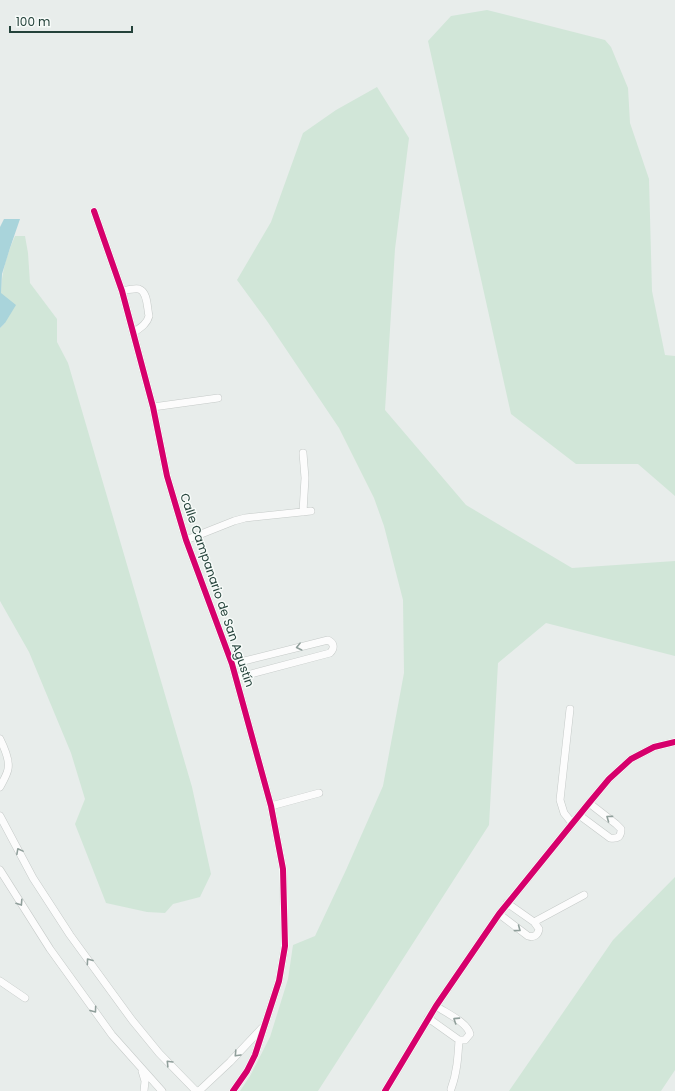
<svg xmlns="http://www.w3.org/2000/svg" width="675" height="1091" viewBox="0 0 675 1091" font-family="Poppins,sans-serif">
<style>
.green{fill:#d1e6d8}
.water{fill:#a9d4db}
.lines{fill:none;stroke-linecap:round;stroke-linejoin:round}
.minor-casing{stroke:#c5cac8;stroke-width:8}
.minor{stroke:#fcfcfc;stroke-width:7}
.cycleway-casing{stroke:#f7fbf9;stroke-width:8}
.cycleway{stroke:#d6006c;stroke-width:6}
.oneway{stroke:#909f9b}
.labels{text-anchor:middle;stroke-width:3;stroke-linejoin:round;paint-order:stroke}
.street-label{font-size:12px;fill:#24423a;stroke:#f7fbf9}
</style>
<rect width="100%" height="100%" fill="#e8edeb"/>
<path class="green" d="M 487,10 L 605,40 L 611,47 L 628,88 L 630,123 L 649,179 L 652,291 L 665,355 L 675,356 L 675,496 L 638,464 L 576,464 L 511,414 L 428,41 L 451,16 Z
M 377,87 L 409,138 L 395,249 L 385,410 L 466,505 L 572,568 L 675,561 L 675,656 L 546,623 L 498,663 L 489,825 L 318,1091 L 240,1091 L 250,1076 L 270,1037 L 288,979 L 293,945 L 315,936 L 346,870 L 383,786 L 404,673 L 403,600 L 384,526 L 374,498 L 339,428 L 267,321 L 237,280 L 271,222 L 303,133 L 336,110 Z
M 15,236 L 25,236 L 28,253 L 30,283 L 57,319 L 57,342 L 68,363 L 192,787 L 211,874 L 200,897 L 173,904 L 165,913 L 147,912 L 106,903 L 75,824 L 85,799 L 71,753 L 29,652 L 0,601 L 0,328 L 5,323 C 4,313 1,303 1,293 C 1,273 7,254 15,236 Z
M 675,877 L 675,1070 L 661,1091 L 509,1091 L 613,940 Z"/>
<path class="water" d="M 4,219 L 20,219 L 10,248 L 2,274 L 1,293 L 16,305 L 5,323 L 0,328 L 0,227 Z"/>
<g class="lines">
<g class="minor-casing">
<path id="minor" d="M 94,211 L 122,291 L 153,407 L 167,476 L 186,540 L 232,664 L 271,806 L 283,869 L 285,946 L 279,981 L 255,1055 L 247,1071 L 233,1091
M 122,291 C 127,290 134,288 139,289 C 148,292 147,308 149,316 C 147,324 140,328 133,333
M 153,407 L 218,398
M 303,453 L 305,478 L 303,512
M 186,540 L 234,521 L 245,518 L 311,511
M 232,664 L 328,640 C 334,643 335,648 330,653 L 236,678
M 570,709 L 560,800 L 564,813 L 572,823
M 0,739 C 4,747 10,760 8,769 C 7,775 3,781 0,787
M 271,806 L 319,793
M 579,815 L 610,838 C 618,839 621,837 621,829 L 616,824 L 589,803
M 0,816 L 33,878 L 70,935 L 132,1020 L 159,1053 L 196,1091
M 0,870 L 50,949 L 112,1035 L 162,1091
M 499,914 L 528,936 C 534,938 538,935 539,929 L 534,922 L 507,903
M 534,922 L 584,895
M 0,981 L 25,998
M 428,1018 L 459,1040 L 465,1040 L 470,1034 C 467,1022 446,1013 436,1006
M 142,1071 L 145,1081 L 144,1091
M 451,1089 C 457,1073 458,1057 459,1040
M 199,1091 L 230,1062 L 262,1028
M 385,1091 L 436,1006 L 499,914 L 589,803 L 609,779 L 631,759 L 654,747 L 675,742"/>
</g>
<use href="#minor" class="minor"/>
<g class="cycleway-casing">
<path id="cycleway" d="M 94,211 L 122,291 L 153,407 L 167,476 L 186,540 L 232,664 L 271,806 L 283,869 L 285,946 L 279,981 L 255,1055 L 247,1071 L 233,1091
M 385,1091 L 436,1006 L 499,914 L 589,803 L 609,779 L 631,759 L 654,747 L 675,742"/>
</g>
<use href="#cycleway" class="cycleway"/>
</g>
<defs><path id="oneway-chevron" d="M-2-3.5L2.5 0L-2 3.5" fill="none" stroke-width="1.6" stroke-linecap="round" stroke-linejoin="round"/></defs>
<g class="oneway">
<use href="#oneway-chevron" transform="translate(299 647) rotate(166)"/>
<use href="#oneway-chevron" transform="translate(609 818) rotate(-144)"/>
<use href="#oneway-chevron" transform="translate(19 851) rotate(-118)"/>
<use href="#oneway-chevron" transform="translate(20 903) rotate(57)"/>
<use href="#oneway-chevron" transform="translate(518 929) rotate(37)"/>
<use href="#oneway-chevron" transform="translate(89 961) rotate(-126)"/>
<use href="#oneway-chevron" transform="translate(94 1010) rotate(54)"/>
<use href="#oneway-chevron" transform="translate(456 1020) rotate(-147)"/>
<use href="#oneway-chevron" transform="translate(237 1054) rotate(133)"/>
<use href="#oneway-chevron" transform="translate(169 1063) rotate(-134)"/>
</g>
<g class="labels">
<g class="street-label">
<text transform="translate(217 590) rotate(71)" y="4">Calle Campanario de San Agustín</text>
</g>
</g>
<path d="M10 26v6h122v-6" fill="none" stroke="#24423a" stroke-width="2"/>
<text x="16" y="26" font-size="12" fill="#24423a" stroke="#f7fbf9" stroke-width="3" paint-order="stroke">100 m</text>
</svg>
